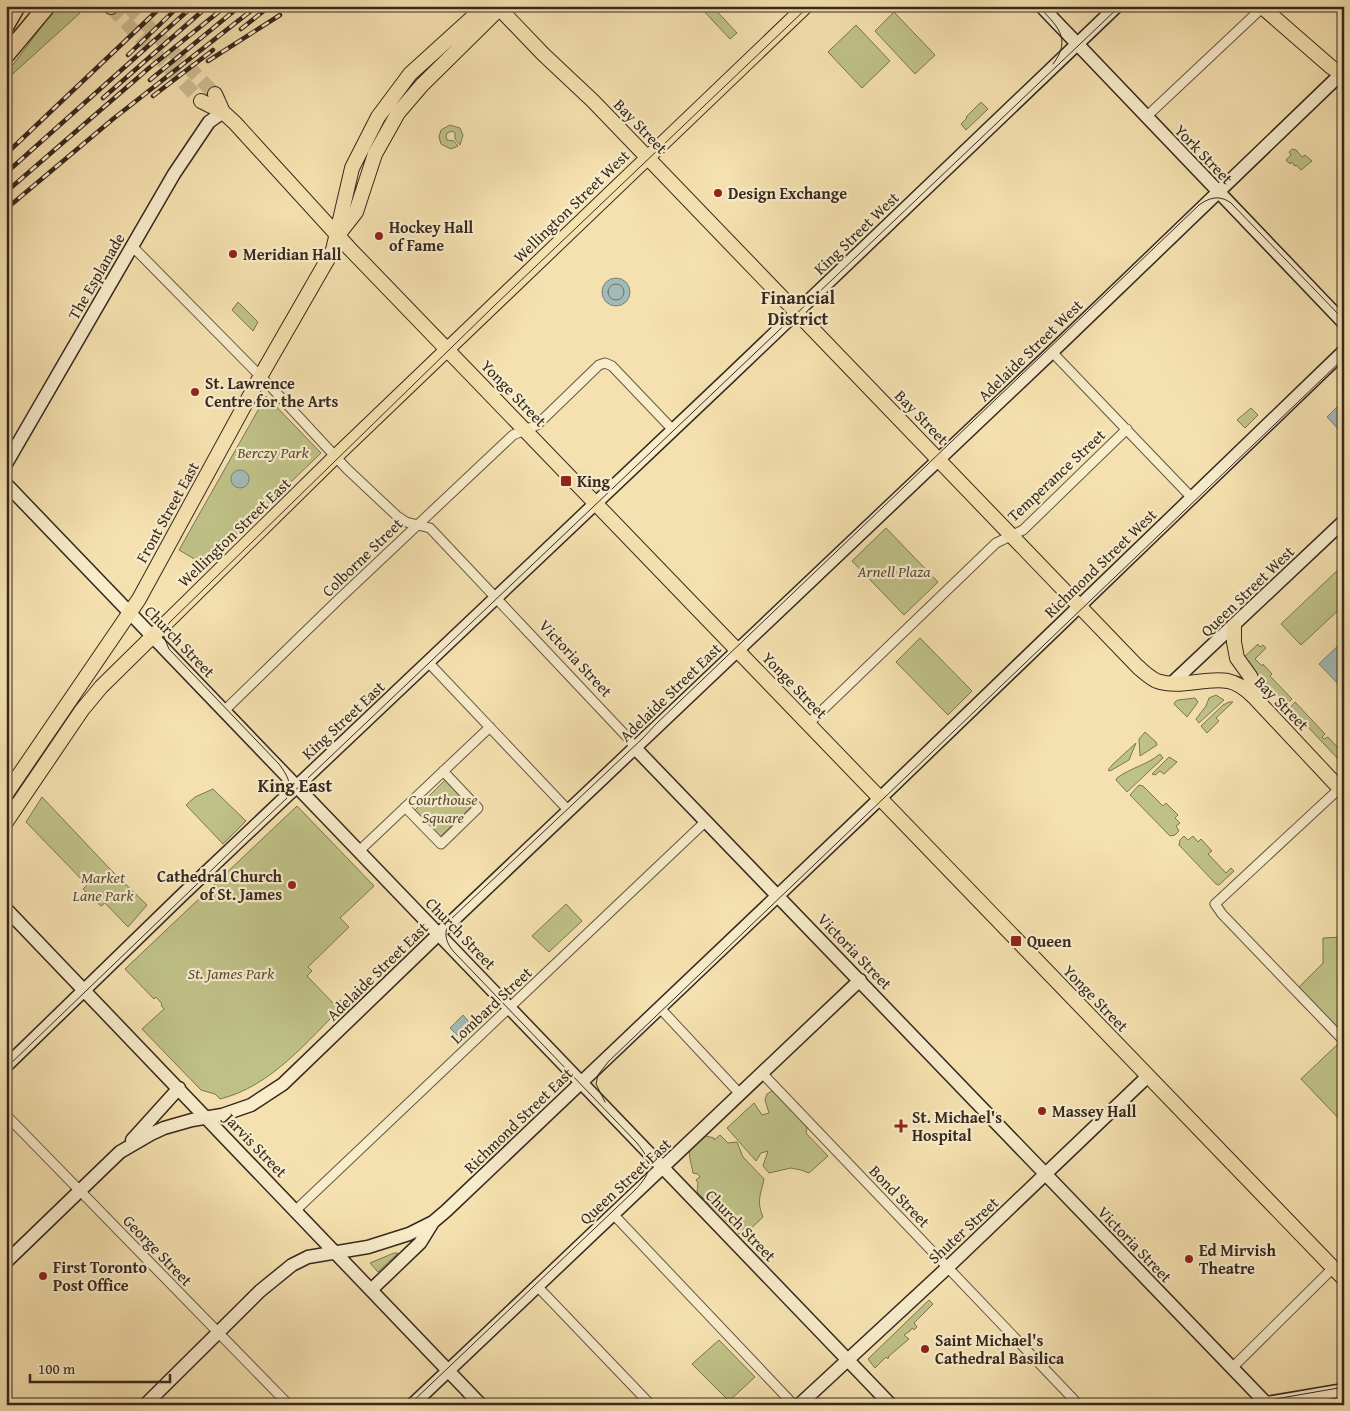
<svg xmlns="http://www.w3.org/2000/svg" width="1350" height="1411" viewBox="0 0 1350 1411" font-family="'Gentium Book Plus',serif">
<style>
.green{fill:#bfc288;stroke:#7b7554}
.water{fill:#a2bbb7;stroke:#77807a}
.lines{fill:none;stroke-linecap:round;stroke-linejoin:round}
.shore{stroke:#6c726b;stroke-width:1}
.primary-tunnel{stroke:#cfbc92;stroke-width:14;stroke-dasharray:14 7;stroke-linecap:butt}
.street-casing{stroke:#665643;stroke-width:11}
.secondary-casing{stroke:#37281f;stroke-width:15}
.primary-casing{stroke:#37281f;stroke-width:16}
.highway-casing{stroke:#37281f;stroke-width:19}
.street{stroke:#f8eccb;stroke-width:9}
.secondary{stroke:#f8eccb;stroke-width:12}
.primary{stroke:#f5e1af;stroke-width:14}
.highway{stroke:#f5e1af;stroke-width:16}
.tram{stroke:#37281f;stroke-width:1}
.rail-casing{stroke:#37281f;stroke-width:4.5}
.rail{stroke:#f8eccb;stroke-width:2.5;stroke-dasharray:8;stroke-linecap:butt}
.poi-dot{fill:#8f2418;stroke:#f8eccb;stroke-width:2}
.labels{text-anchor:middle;stroke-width:4.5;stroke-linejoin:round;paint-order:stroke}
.street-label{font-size:16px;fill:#37281f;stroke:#f8eccb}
.poi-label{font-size:16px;font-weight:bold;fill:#37281f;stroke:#f8eccb;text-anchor:start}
.park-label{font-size:16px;font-style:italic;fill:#594e39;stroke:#f8eccb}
.neighbourhood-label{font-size:18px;font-weight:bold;fill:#37281f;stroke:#f8eccb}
</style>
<rect width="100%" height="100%" fill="#f5e1af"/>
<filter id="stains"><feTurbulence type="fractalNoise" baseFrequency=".004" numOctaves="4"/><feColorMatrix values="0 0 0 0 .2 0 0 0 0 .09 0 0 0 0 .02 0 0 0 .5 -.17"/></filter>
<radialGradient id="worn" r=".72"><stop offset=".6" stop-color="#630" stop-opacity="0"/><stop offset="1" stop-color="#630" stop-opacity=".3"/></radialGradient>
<path class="green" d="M 57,6 L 73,6 L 80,13 L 6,80 L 6,74 Z
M 699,6 L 712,6 L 737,33 L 730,39 Z
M 894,12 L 935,55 L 915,74 L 875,31 Z
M 856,25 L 890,61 L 862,88 L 828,52 Z
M 981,102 L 988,109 L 966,130 L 961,124 L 967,118 L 966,117 Z
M 450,125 L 460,128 L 463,135 L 460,145 L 455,139 L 455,133 L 452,131 L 447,133 L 446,136 L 447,140 L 454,141 L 458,146 L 451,149 L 441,144 L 439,137 L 441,130 Z
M 1292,149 L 1296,150 L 1302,157 L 1305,155 L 1312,161 L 1301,170 L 1296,165 L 1295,166 L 1291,162 L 1290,164 L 1286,160 L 1291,155 L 1289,152 Z
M 238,302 L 258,322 L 253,331 L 232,310 Z
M 266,396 L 321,453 L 205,565 L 179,550 Z
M 1251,408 L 1258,415 L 1245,428 L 1237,420 Z
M 886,528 L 938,582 L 904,615 L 852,561 Z
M 1341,567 L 1344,570 L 1344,605 L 1301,645 L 1281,624 Z
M 920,638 L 972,691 L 948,715 L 896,662 Z
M 1258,644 L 1260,647 L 1263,645 L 1266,648 L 1255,659 L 1262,666 L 1263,664 L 1272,674 L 1270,676 L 1292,699 L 1286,705 L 1243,658 Z
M 1216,695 L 1224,700 L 1199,723 L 1196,719 L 1206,706 L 1209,698 Z
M 1195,698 L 1198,702 L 1187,717 L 1174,704 L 1175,702 L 1178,700 Z
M 1229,702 L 1233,702 L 1216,718 L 1219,721 L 1207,733 L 1201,726 L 1223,705 Z
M 1295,702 L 1325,734 L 1322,737 L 1324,739 L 1328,737 L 1341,751 L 1338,754 L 1341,757 L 1344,754 L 1344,760 L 1341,762 L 1290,708 Z
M 1145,732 L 1156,742 L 1157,745 L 1140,756 L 1139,739 Z
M 1136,743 L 1129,760 L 1110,771 L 1108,770 L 1113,764 Z
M 1160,754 L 1163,758 L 1127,792 L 1116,780 L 1117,778 C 1130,768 1147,765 1160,754 Z
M 1169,757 L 1177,762 L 1164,774 L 1160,771 L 1155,775 L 1152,774 Z
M 445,780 L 472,806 L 440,837 L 415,810 Z
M 1139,785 L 1143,786 L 1163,806 L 1166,803 L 1178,815 L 1175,818 L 1180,823 L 1176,826 L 1179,831 L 1175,835 L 1170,836 L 1130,795 Z
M 213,789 L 246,821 L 223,844 L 186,805 L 195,797 Z
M 42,797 L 110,869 L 147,905 L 128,927 L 105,903 L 101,906 L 83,889 L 87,885 L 26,822 Z
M 297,806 L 374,886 L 340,918 L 349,927 L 308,967 L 312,971 L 307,976 L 334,1004 L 340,1000 L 345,1004 C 307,1041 272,1086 220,1099 L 215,1094 L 201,1090 L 142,1029 L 164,1009 L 161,1005 L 162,1004 L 156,997 L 154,999 L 125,969 Z
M 1184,836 L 1188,840 L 1193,836 L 1198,842 L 1201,839 L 1212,851 L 1208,854 L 1226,873 L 1231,868 L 1234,871 L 1219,885 L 1216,884 L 1179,845 L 1180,840 Z
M 566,904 L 582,921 L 549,952 L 532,936 Z
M 1344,937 L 1344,1124 L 1301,1079 L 1339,1043 L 1292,994 L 1323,963 L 1323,938 Z
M 772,1091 L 776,1091 L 804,1122 L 807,1128 L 806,1133 L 828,1156 L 809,1173 L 801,1170 L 791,1168 L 769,1173 L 763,1166 L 768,1151 L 761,1153 L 756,1161 L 727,1128 L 754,1103 L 762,1115 L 769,1113 L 765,1100 L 767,1094 Z
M 720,1135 L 728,1143 L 737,1142 L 743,1157 L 764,1179 C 761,1194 756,1201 763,1217 L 747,1232 L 744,1230 L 739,1234 L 697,1192 L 698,1183 L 696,1180 L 700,1177 L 698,1174 L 693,1173 C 689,1152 684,1147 706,1136 L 714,1138 L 714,1140 Z
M 394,1253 L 398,1253 L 378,1272 L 370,1263 Z
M 929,1300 L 933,1304 L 914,1323 L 917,1327 L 914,1330 L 912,1328 L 910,1331 L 904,1335 L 909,1339 L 889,1356 L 888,1359 L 886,1357 L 875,1368 L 868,1359 Z
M 719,1340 L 755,1377 L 729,1401 L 692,1364 Z"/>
<path class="water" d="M602 292a14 14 0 1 1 28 0a14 14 0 1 1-28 0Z
M 1344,400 L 1344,425 L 1339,430 L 1327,417 Z
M231 479a9 9 0 1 1 18 0a9 9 0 1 1-18 0Z
M 1344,640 L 1344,690 L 1319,664 Z
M 463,1015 L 470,1023 L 458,1036 L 450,1028 Z"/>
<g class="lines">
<path class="shore" d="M608 292a8 8 0 1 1 16 0a8 8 0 1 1-16 0Z"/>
<path class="primary-tunnel" d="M 128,6 L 215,94
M 111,7 L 201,101"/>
<g class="street-casing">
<path id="street" d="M 1146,117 L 1264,6
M 132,246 L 272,388 L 347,469 L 397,516 L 406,522 L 430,528 L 628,738 L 635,748
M 1052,352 L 1192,498
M 428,662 L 569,811
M 224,711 L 339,599 L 513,435 L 537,425 L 599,365 L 605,363 L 612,366 L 673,430
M 808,724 L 996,543 L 1023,530 L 1127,429
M 1340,788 L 1215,904 L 1222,914 L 1344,1041
M 405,807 L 441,844 L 478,808 L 443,771
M 359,851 L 490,727
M 659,1007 L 740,1094
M 762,1073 L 1079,1405
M 6,1115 L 289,1405
M 296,1210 L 706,821
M 613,1214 L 794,1405
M 537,1286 L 651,1405
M 1232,1368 L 1333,1268"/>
</g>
<g class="secondary-casing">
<path id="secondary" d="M 1041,6 L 1344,323
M 6,464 L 174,174 L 209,122 L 223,112
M 6,484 L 891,1405
M 1172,683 L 1344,521
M 635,748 L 1266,1403
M 6,909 L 481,1405
M 6,1066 L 180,897 L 731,375 L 1117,6
M 132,1140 L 179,1088
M 6,1262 L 120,1152 L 151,1134 L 164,1128 L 192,1120 L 222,1115 L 251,1105 L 283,1084 L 448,925 L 1052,352 L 1344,71
M 371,1290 L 420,1243 L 433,1222
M 145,1405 L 260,1291 L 292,1265 L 308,1257 L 368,1247 L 409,1234 L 433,1222 L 446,1211 L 871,807 L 1344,351
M 412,1405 L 860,980
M 799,1405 L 948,1267 L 1148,1076
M 1255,1405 L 1344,1390"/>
</g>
<g class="primary-casing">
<path id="primary" d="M 110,6 L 111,7
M 497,6 L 543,54 L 593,101 L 1138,667 C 1144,672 1150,678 1157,681 C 1180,689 1205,677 1228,681 C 1238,683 1247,690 1254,697 L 1344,793
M 1261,6 L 1331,67 L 1344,75
M 215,94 L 223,112
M 201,101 L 223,112 L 235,123 L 350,249 L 1344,1279
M 338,235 L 356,212 L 375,154 L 398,113 L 422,85 L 499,9
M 1234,626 L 1234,642 L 1237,658 L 1250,676 L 1260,700
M 6,794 L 139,599 L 260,377 L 333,250 L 352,168 L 378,117 L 410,74 L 485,6
M 6,822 L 82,710 L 101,687 L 336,456 L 806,6"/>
</g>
<g class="highway-casing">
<path id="highway" d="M 6,25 L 17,6
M 6,55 L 47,6"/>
</g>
<use href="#street" class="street"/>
<use href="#secondary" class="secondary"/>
<use href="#primary" class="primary"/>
<use href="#highway" class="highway"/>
<path class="tram" d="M 1038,6 C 1056,25 1073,38 1053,64
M 287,798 C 293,784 287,775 279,764 L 169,649 L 164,637 L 169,623 L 493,307 L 809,6
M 6,1068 L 247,836 L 1120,6
M 605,1102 L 596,1084 L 598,1075 L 608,1062 L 1344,358
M 409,1405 L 635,1190 C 653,1171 653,1163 637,1143 L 454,952 C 445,942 443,931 451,919 L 643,738 L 656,724 L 1199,205 C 1210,197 1220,195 1231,203 L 1344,320
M 1241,1405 L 1344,1387"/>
<g class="rail-casing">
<path id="rail" d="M 241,29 L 270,6
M 128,55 L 179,6
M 208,61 L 280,15
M 150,80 L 240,6
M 153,96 L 213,50
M 103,98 L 208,6
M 6,154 L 162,6
M 6,173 L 193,6
M 6,192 L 149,68 L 226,6
M 6,209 L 113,119 L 257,6"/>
</g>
<use href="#rail" class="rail"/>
</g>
<g class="poi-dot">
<circle cx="718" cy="193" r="5"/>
<circle cx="379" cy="236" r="5"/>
<circle cx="233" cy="254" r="5"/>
<circle cx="195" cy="392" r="5"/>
<rect x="560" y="475" width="12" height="12" rx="2.5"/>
<circle cx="292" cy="885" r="5"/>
<rect x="1010" y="935" width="12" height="12" rx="2.5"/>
<circle cx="1042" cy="1111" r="5"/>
<path d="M898.5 1118.5h5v5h5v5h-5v5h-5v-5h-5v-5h5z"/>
<circle cx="1189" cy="1259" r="5"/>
<circle cx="43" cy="1276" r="5"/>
<circle cx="925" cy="1349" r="5"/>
</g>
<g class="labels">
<g class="street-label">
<text transform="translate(641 126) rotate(46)" y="6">Bay Street</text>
<text transform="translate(1204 154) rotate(46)" y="6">York Street</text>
<text transform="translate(571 206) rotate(-44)" y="6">Wellington Street West</text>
<text transform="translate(856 233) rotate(-44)" y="6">King Street West</text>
<text transform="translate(96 276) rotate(-60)" y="6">The Esplanade</text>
<text transform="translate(1030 350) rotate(-44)" y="6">Adelaide Street West</text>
<text transform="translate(514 393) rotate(46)" y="6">Yonge Street</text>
<text transform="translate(922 417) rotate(46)" y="6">Bay Street</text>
<text transform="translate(1056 475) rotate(-43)" y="6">Temperance Street</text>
<text transform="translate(167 512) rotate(-61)" y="6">Front Street East</text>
<text transform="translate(234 532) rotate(-44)" y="6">Wellington Street East</text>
<text transform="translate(362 557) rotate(-44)" y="6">Colborne Street</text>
<text transform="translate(1100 563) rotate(-44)" y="6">Richmond Street West</text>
<text transform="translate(1247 591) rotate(-44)" y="6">Queen Street West</text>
<text transform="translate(180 641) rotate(46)" y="6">Church Street</text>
<text transform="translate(576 658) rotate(47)" y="6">Victoria Street</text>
<text transform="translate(795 685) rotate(46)" y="6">Yonge Street</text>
<text transform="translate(670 692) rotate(-44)" y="6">Adelaide Street East</text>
<text transform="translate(1282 703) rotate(45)" y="6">Bay Street</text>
<text transform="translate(343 720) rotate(-43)" y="6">King Street East</text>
<text transform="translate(461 933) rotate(46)" y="6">Church Street</text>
<text transform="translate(855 951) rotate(46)" y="6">Victoria Street</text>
<text transform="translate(377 971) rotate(-44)" y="6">Adelaide Street East</text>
<text transform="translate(1096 998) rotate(46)" y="6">Yonge Street</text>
<text transform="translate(491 1005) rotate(-43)" y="6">Lombard Street</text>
<text transform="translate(518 1120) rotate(-44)" y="6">Richmond Street East</text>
<text transform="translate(256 1145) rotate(46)" y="6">Jarvis Street</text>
<text transform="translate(625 1181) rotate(-43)" y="6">Queen Street East</text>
<text transform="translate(900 1196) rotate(46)" y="6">Bond Street</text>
<text transform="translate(741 1225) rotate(46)" y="6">Church Street</text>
<text transform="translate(963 1230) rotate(-43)" y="6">Shuter Street</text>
<text transform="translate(1135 1244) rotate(46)" y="6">Victoria Street</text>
<text transform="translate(158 1250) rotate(46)" y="6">George Street</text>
</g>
<g class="poi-label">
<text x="728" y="199">Design Exchange</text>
<text x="389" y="233">Hockey Hall<tspan x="389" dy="18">of Fame</tspan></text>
<text x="243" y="260">Meridian Hall</text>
<text x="205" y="389">St. Lawrence<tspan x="205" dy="18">Centre for the Arts</tspan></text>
<text x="577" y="487">King</text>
<text x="282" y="882" text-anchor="end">Cathedral Church<tspan x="282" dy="18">of St. James</tspan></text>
<text x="1027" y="947">Queen</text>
<text x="1052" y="1117">Massey Hall</text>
<text x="912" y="1123">St. Michael's<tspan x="912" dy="18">Hospital</tspan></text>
<text x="1199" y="1256">Ed Mirvish<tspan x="1199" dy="18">Theatre</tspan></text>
<text x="53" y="1273">First Toronto<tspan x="53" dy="18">Post Office</tspan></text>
<text x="935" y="1346">Saint Michael's<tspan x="935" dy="18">Cathedral Basilica</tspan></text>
</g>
<g class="park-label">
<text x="273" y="458">Berczy Park</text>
<text x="894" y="577">Arnell Plaza</text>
<text x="443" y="805">Courthouse<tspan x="443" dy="18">Square</tspan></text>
<text x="103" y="883">Market<tspan x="103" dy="18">Lane Park</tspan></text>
<text x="231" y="979">St. James Park</text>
</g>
<g class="neighbourhood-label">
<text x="798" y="304">Financial<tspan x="798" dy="21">District</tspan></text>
<text x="295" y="792">King East</text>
</g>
</g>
<rect width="1350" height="1411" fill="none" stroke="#f5e1af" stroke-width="25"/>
<rect x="8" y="8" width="1335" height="1396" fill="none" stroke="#37281f" stroke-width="2.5"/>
<rect x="12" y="12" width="1325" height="1386" fill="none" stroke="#37281f"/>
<path d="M30 1374v8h140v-8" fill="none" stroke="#37281f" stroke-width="2.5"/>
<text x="38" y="1374" font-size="15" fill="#37281f" stroke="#f8eccb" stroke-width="4" paint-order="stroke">100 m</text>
<rect width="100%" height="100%" filter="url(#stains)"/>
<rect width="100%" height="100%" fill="url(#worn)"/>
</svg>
